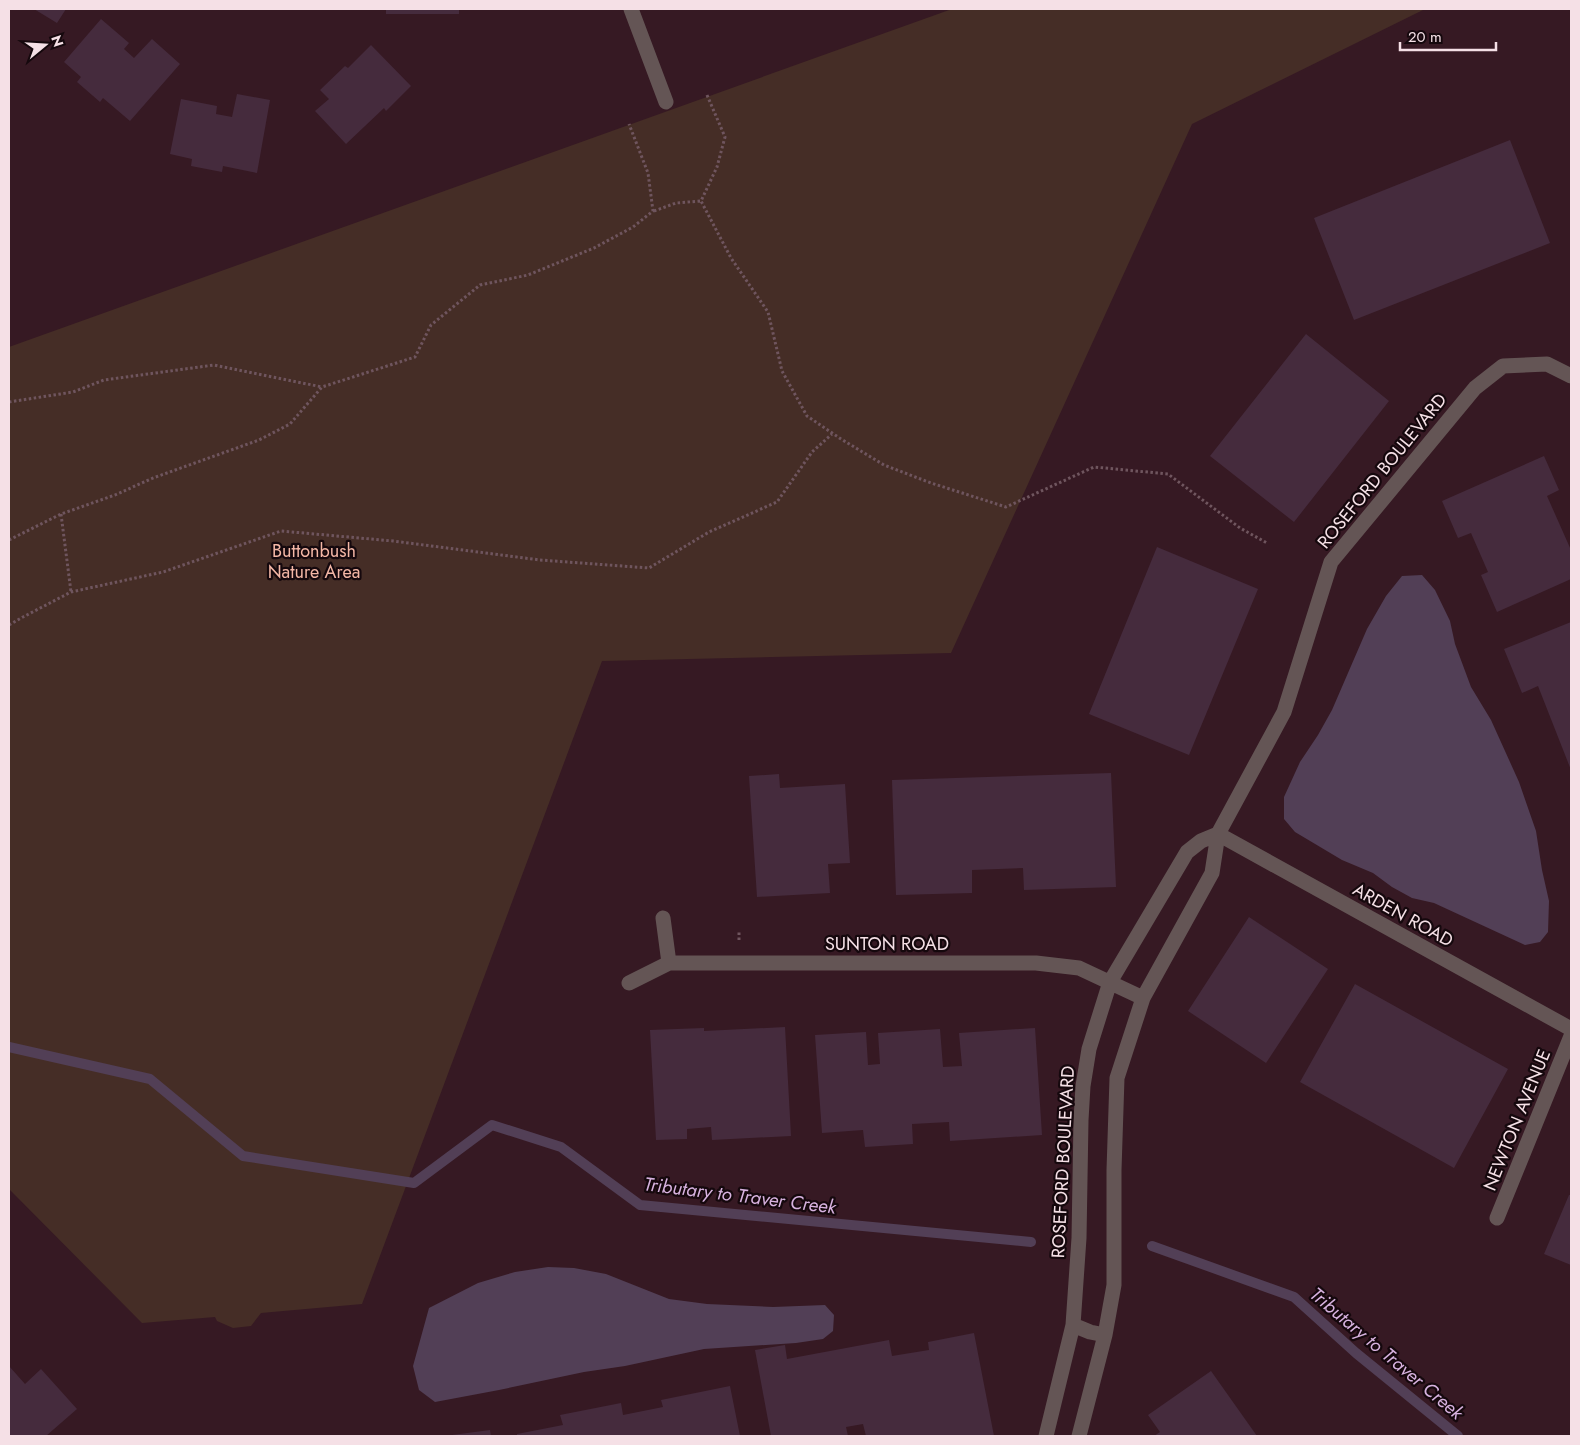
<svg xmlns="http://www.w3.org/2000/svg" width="1580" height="1445" viewBox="0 0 1580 1445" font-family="Jost,sans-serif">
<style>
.green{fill:#452d26}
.water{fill:#523f56}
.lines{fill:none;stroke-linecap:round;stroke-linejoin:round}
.stream{stroke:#523f56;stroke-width:10}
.building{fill:#452b3d}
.path{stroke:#6f555e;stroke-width:3;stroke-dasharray:2.5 2.5;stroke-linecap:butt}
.minor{stroke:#645555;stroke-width:15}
.labels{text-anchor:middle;stroke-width:4.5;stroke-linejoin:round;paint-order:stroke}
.street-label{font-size:18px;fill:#f5e0e6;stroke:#15080d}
.park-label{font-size:18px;fill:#f4b7a6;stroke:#15080d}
.water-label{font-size:19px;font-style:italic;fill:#d7b2df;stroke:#15080d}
</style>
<rect width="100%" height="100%" fill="#361923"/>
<path class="green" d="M 952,9 L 1425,9 L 1192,124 L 951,653 L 602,661 L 362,1304 L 261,1313 L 251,1326 L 233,1328 L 217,1321 L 215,1317 L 142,1323 L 9,1189 L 9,347 Z"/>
<path class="water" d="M 1422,575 L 1435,590 L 1450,621 L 1455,644 L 1471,687 L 1491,720 L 1519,782 L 1536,831 L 1542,870 L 1549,901 L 1548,932 L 1540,942 L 1525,945 L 1434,903 L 1412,898 L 1392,887 L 1373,873 L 1342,860 L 1295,832 L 1284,819 L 1284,797 L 1300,762 L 1318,735 L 1332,710 L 1367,629 L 1386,596 L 1402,576 Z
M 548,1267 L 574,1268 L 606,1274 L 669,1299 L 707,1304 L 773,1307 L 825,1305 L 834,1315 L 833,1331 L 823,1339 L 796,1343 L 704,1349 L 625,1366 L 584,1372 L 499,1390 L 435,1402 L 419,1390 L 413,1366 L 429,1308 L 478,1283 L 515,1272 Z"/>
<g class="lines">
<path class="stream" d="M 9,1047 L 150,1079 L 243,1156 L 414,1183 L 492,1125 L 561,1147 L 640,1205 L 1031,1242
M 1152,1246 L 1294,1297 L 1356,1353 L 1458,1436"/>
</g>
<path class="building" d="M 34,9 L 66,9 L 57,23 Z
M 386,9 L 459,9 L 459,14 L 386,14 Z
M 101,19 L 129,43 L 124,49 L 134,58 L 152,39 L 180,64 L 130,121 L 103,98 L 100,102 L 77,82 L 81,77 L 64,62 Z
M 371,45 L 411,86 L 386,111 L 384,108 L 346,144 L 315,111 L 329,99 L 320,90 L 345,66 L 348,68 Z
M 237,94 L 270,100 L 257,173 L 223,166 L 222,172 L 191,166 L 192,159 L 170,154 L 181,99 L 217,106 L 216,114 L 232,117 Z
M 1510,140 L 1550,243 L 1354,320 L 1314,218 Z
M 1306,334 L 1389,401 L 1294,522 L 1210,456 Z
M 1544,456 L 1559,490 L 1547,496 L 1571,550 L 1571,579 L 1497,612 L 1481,575 L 1488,572 L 1471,533 L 1458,538 L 1442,501 Z
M 1157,547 L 1258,589 L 1189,755 L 1089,714 Z
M 1571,622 L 1571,770 L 1538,686 L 1522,693 L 1504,649 Z
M 1111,773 L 1116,887 L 1024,890 L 1023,868 L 972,870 L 972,893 L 896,895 L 892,780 Z
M 779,774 L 780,788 L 845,784 L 850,863 L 828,864 L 830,893 L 757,897 L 749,776 Z
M 1249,917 L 1328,969 L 1266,1063 L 1188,1011 Z
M 1355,984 L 1508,1069 L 1454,1168 L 1300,1082 Z
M 785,1027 L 791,1136 L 712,1140 L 711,1127 L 687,1129 L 687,1139 L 656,1140 L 650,1030 L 704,1028 L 704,1031 Z
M 1035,1028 L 1042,1135 L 950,1141 L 949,1122 L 912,1124 L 913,1144 L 865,1147 L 863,1130 L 822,1133 L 815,1035 L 866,1032 L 868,1065 L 880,1064 L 878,1033 L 940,1029 L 943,1067 L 962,1066 L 959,1033 Z
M 1569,1195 L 1571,1195 L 1571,1265 L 1544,1254 Z
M 974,1333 L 994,1436 L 866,1436 L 863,1424 L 846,1427 L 848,1436 L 771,1436 L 755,1350 L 785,1345 L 787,1359 L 889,1340 L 892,1356 L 929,1350 L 928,1342 Z
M 9,1366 L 25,1384 L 41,1369 L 77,1409 L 46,1436 L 9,1436 Z
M 1211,1371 L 1257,1436 L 1154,1436 L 1160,1432 L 1148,1415 Z
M 730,1386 L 740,1436 L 517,1436 L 517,1434 L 563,1425 L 560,1415 L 621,1403 L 623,1415 L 663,1407 L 661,1400 Z
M 490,1430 L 491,1436 L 452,1436 L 452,1435 Z"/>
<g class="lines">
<path class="path" d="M 707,95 L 725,137 L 717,167 L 701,201 L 731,258 L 768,312 L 782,371 L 807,416 L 841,439 L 884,465 L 931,483 L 1006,507 L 1094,467 L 1168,474 L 1240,528 L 1267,543
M 654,211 L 676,203 L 701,201
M 9,402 L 73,392 L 104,380 L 214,365 L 322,387
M 61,514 L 71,592
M 9,540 L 61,514 L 115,495 L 153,478 L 259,440 L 290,424 L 322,387 L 415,357 L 431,325 L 480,285 L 528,275 L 594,248 L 633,227 L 653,211 L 648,173 L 629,124
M 9,625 L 23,617 L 71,592 L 163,572 L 281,531 L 393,541 L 540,560 L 649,568 L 709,532 L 777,502 L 812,452 L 832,434
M 739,940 L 739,931"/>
<path class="minor" d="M 631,9 L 666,102
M 1218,834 L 1571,1029
M 663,918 L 669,963
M 629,983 L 669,963 L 1036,963 L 1079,968 L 1143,998
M 1497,1218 L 1571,1036
M 1073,1325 L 1090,1332 L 1105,1335
M 1046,1436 L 1073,1325 L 1079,1238 L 1081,1120 L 1083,1086 L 1089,1049 L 1110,982 L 1187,852 L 1201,841 L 1218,834
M 1079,1436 L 1105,1335 L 1114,1285 L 1114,1170 L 1117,1078 L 1143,998 L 1212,873 L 1218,834 L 1284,712 L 1331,562 L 1475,388 L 1503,366 L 1547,364 L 1571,376"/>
</g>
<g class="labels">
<g class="street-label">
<text transform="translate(1382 471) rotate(-51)" y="6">ROSEFORD BOULEVARD</text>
<text transform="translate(1403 915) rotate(29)" y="6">ARDEN ROAD</text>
<text x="887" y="950">SUNTON ROAD</text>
<text transform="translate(1517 1120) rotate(-68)" y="6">NEWTON AVENUE</text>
<text transform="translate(1063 1162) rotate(-87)" y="6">ROSEFORD BOULEVARD</text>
</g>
<g class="park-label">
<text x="314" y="557">Buttonbush<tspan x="314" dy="21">Nature Area</tspan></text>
</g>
<g class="water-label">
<text transform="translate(740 1195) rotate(7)" y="7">Tributary to Traver Creek</text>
<text transform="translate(1387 1353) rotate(40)" y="7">Tributary to Traver Creek</text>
</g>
</g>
<rect width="1580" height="1445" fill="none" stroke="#f5e0e6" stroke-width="20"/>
<g transform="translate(45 45) rotate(72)" stroke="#15080d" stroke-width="4" paint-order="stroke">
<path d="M0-4L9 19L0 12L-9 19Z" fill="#f5e0e6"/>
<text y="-8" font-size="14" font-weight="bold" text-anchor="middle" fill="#f5e0e6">N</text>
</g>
<path d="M1400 42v8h96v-8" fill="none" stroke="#f5e0e6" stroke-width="2.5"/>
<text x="1408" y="42" font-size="15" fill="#f5e0e6" stroke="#15080d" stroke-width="4" paint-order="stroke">20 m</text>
</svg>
